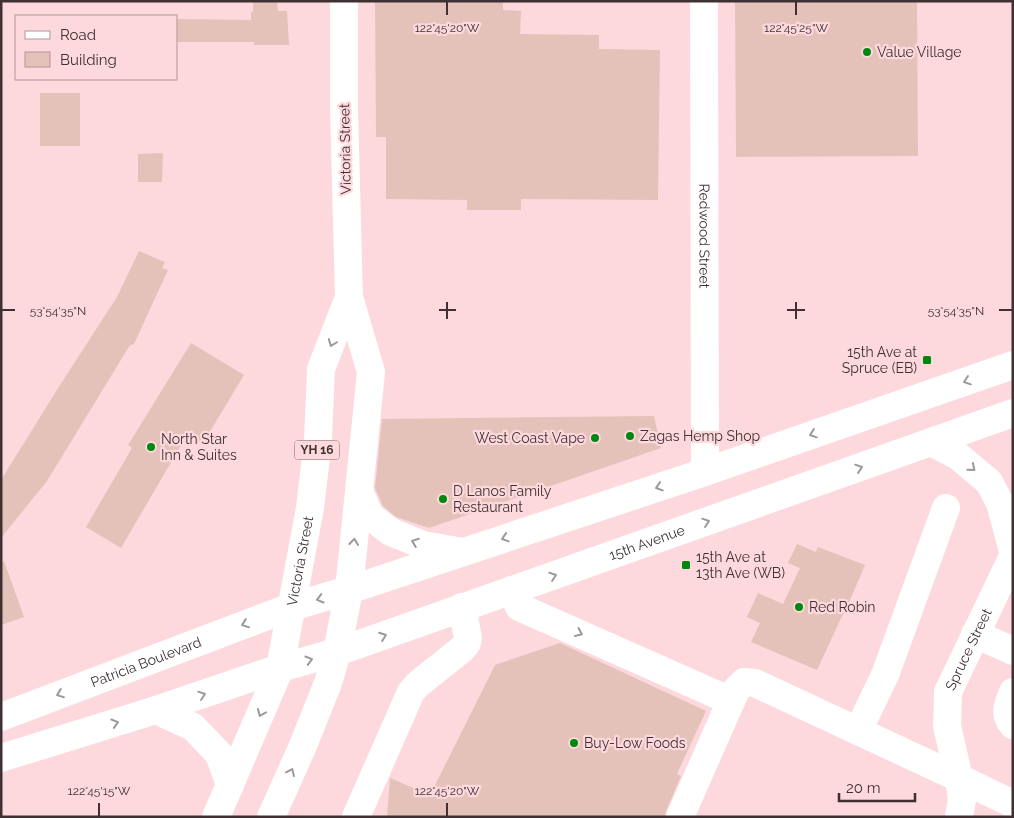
<svg xmlns="http://www.w3.org/2000/svg" width="1014" height="818" viewBox="0 0 1014 818" font-family="Raleway,sans-serif">
<style>
.building{fill:#e5c2b9}
.lines{fill:none;stroke-linecap:round;stroke-linejoin:round}
.minor{stroke:#fff;stroke-width:28}
.major{stroke:#fff;stroke-width:28}
.highway{stroke:#fff;stroke-width:28}
.oneway{stroke:#9f9899}
.ticks{fill:none;stroke:#3f3133;stroke-width:2}
.poi-dot{fill:#008710;stroke:#fdd8dd;stroke-width:2}
.labels{text-anchor:middle;stroke-width:4.5;stroke-linejoin:round;paint-order:stroke}
.shield{fill:#fdd8dd;stroke:#786366;stroke-width:1}
.shield-label{font-size:12px;font-weight:bold;fill:#3f3133}
.poi-label{font-size:14px;fill:#3f3133;stroke:#fdd8dd;text-anchor:start}
.street-label{font-size:14px;fill:#3f3133;stroke:#fdd8dd}
.ticks-label{font-size:12px;text-anchor:middle;fill:#3f3133;stroke:#fdd8dd;stroke-width:4.5;stroke-linejoin:round;paint-order:stroke}
</style>
<rect width="100%" height="100%" fill="#fdd8dd"/>
<path class="building" d="M 253,1 L 277,1 L 278,11 L 287,11 L 289,45 L 254,45 L 254,42 L 176,42 L 176,19 L 251,20 L 251,12 L 253,12 Z
M 375,1 L 503,1 L 503,10 L 521,11 L 520,34 L 599,35 L 599,49 L 660,50 L 658,200 L 521,199 L 521,210 L 467,210 L 467,200 L 386,199 L 386,137 L 376,137 Z
M 735,1 L 917,1 L 918,156 L 736,157 Z
M 40,93 L 80,93 L 80,146 L 40,146 Z
M 163,153 L 162,182 L 138,182 L 138,154 Z
M 139,251 L 165,262 L 162,268 L 168,270 L 134,344 L 130,345 L 47,481 L 1,538 L 1,480 L 60,385 L 117,297 Z
M 191,343 L 244,375 L 203,443 L 187,435 L 121,548 L 86,527 L 132,448 L 128,445 Z
M 654,416 L 661,448 L 429,528 L 396,517 L 383,506 L 375,488 L 382,419 Z
M 797,544 L 816,552 L 818,547 L 865,565 L 844,614 L 843,614 L 817,670 L 751,642 L 760,623 L 747,617 L 758,593 L 783,604 L 800,568 L 788,563 Z
M 4,561 L 24,617 L 1,625 L 1,562 Z
M 560,643 L 706,711 L 677,774 L 681,776 L 666,811 L 665,817 L 387,817 L 390,778 L 430,795 L 495,665 Z"/>
<g class="lines">
<g class="minor">
<path id="s1" d="M 704,1 L 705,472"/>
<path d="M 512,590 L 519,607 L 731,701"/>
<path d="M 975,634 L 1013,651"/>
<path d="M 1013,692 C 1008,704 1003,714 1013,725"/>
<path d="M 858,731 L 885,675 L 946,508"/>
<path d="M 356,817 L 411,692 L 417,685 L 462,649 L 467,643 L 468,638 L 462,607"/>
<path d="M 680,817 L 731,701 L 737,689 L 744,682 L 755,683 L 959,778 L 1013,804"/>
<path id="s2" d="M 959,817 L 962,800 L 959,778 L 947,726 L 948,692 L 1013,556"/>
</g>
<g class="major">
<path d="M 931,442 L 958,456 L 989,482 L 1000,503 L 1013,551"/>
<path id="s3" d="M 1,717 L 291,607 L 349,590 L 705,472 L 1013,365"/>
<path id="s4" d="M 1,758 L 156,710 L 280,668 L 337,652 L 1013,413"/>
</g>
<g class="highway">
<path d="M 359,491 L 370,516 L 391,532 L 423,545 L 463,552"/>
<path d="M 156,710 L 193,727 L 219,754 L 230,785"/>
<path id="s5" d="M 216,817 L 280,668 L 310,508 L 318,440 L 321,369 L 349,297"/>
<path d="M 271,817 L 302,748 L 328,683 L 337,652 L 349,590 L 371,372 L 349,297 L 344,109 L 344,1"/>
</g>
</g>
<defs><path id="oneway-chevron" d="M-2-3.5L2.5 0L-2 3.5" fill="none" stroke-width="1.6" stroke-linecap="round" stroke-linejoin="round" transform="scale(1.25)"/></defs>
<g class="oneway">
<use href="#oneway-chevron" transform="translate(332 343) rotate(111)"/>
<use href="#oneway-chevron" transform="translate(967 381) rotate(161)"/>
<use href="#oneway-chevron" transform="translate(813 434) rotate(161)"/>
<use href="#oneway-chevron" transform="translate(859 468) rotate(-19)"/>
<use href="#oneway-chevron" transform="translate(972 468) rotate(40)"/>
<use href="#oneway-chevron" transform="translate(659 487) rotate(162)"/>
<use href="#oneway-chevron" transform="translate(706 522) rotate(-19)"/>
<use href="#oneway-chevron" transform="translate(505 538) rotate(162)"/>
<use href="#oneway-chevron" transform="translate(354 542) rotate(-84)"/>
<use href="#oneway-chevron" transform="translate(415 542) rotate(-159)"/>
<use href="#oneway-chevron" transform="translate(553 576) rotate(-19)"/>
<use href="#oneway-chevron" transform="translate(320 599) rotate(164)"/>
<use href="#oneway-chevron" transform="translate(245 624) rotate(159)"/>
<use href="#oneway-chevron" transform="translate(579 633) rotate(24)"/>
<use href="#oneway-chevron" transform="translate(383 636) rotate(-20)"/>
<use href="#oneway-chevron" transform="translate(309 660) rotate(-16)"/>
<use href="#oneway-chevron" transform="translate(60 694) rotate(159)"/>
<use href="#oneway-chevron" transform="translate(202 695) rotate(-19)"/>
<use href="#oneway-chevron" transform="translate(261 713) rotate(113)"/>
<use href="#oneway-chevron" transform="translate(115 723) rotate(-17)"/>
<use href="#oneway-chevron" transform="translate(291 772) rotate(-65)"/>
</g>
<path class="ticks" d="M 447,2 L 447,15M 796,2 L 796,15M 447,302 L 447,319M 796,302 L 796,319M 2,310 L 15,310M 439,310 L 456,310M 787,310 L 805,310M 999,310 L 1012,310M 99,803 L 99,816M 447,803 L 447,816"/>
<g class="poi-dot">
<circle cx="867" cy="52" r="5"/>
<rect x="922" y="355" width="10" height="10" rx="2.5"/>
<circle cx="630" cy="436" r="5"/>
<circle cx="595" cy="438" r="5"/>
<circle cx="151" cy="447" r="5"/>
<circle cx="443" cy="499" r="5"/>
<rect x="681" y="560" width="10" height="10" rx="2.5"/>
<circle cx="799" cy="607" r="5"/>
<circle cx="574" cy="743" r="5"/>
</g>
<g class="labels">
<rect class="shield" x="294.5" y="440.5" width="45" height="19" rx="4"/>
<g class="shield-label">
<text x="317" y="454">YH 16</text>
</g>
<g class="poi-label">
<text x="877" y="57">Value Village</text>
<text x="917" y="357" text-anchor="end">15th Ave at<tspan x="917" dy="16">Spruce (EB)</tspan></text>
<text x="640" y="441">Zagas Hemp Shop</text>
<text x="585" y="443" text-anchor="end">West Coast Vape</text>
<text x="161" y="444">North Star<tspan x="161" dy="16">Inn &amp; Suites</tspan></text>
<text x="453" y="496">D Lanos Family<tspan x="453" dy="16">Restaurant</tspan></text>
<text x="696" y="562">15th Ave at<tspan x="696" dy="16">13th Ave (WB)</tspan></text>
<text x="809" y="612">Red Robin</text>
<text x="584" y="748">Buy-Low Foods</text>
</g>
<g class="street-label">
<text transform="translate(345 149) rotate(-91)" y="5">Victoria Street</text>
<text dy="5" stroke="none"><textPath href="#s1" startOffset="235">Redwood Street</textPath></text>
<text dy="5" stroke="none"><textPath href="#s4" startOffset="681">15th Avenue</textPath></text>
<text dy="5" stroke="none"><textPath href="#s5" startOffset="271">Victoria Street</textPath></text>
<text dy="5" stroke="none"><textPath href="#s2" startOffset="174">Spruce Street</textPath></text>
<text dy="5" stroke="none"><textPath href="#s3" startOffset="155">Patricia Boulevard</textPath></text>
</g>
</g>
<g class="ticks-label">
<text x="447" y="32">122°45'20"W</text>
<text x="796" y="32">122°45'25"W</text>
<text x="956" y="315">53°54'35"N</text>
<text x="58" y="315">53°54'35"N</text>
<text x="99" y="795">122°45'15"W</text>
<text x="447" y="795">122°45'20"W</text>
</g>
<rect width="1014" height="818" fill="none" stroke="#3f3133" stroke-width="5"/>
<rect x="15" y="15" width="162" height="65" fill="#fdd8dd" stroke="#b19599"/>
<rect x="25" y="31" width="25" height="8" fill="#ffffff" stroke="#b19599"/>
<text x="60" y="40" font-size="15" fill="#3f3133">Road</text>
<rect x="25" y="52" width="25" height="15" fill="#e5c2b9" stroke="#b19599"/>
<text x="60" y="65" font-size="15" fill="#3f3133">Building</text>
<path d="M839 793v8h76v-8" fill="none" stroke="#3f3133" stroke-width="2.5"/>
<text x="846" y="793" font-size="15" fill="#3f3133" stroke="#fdd8dd" stroke-width="4" paint-order="stroke">20 m</text>
</svg>
